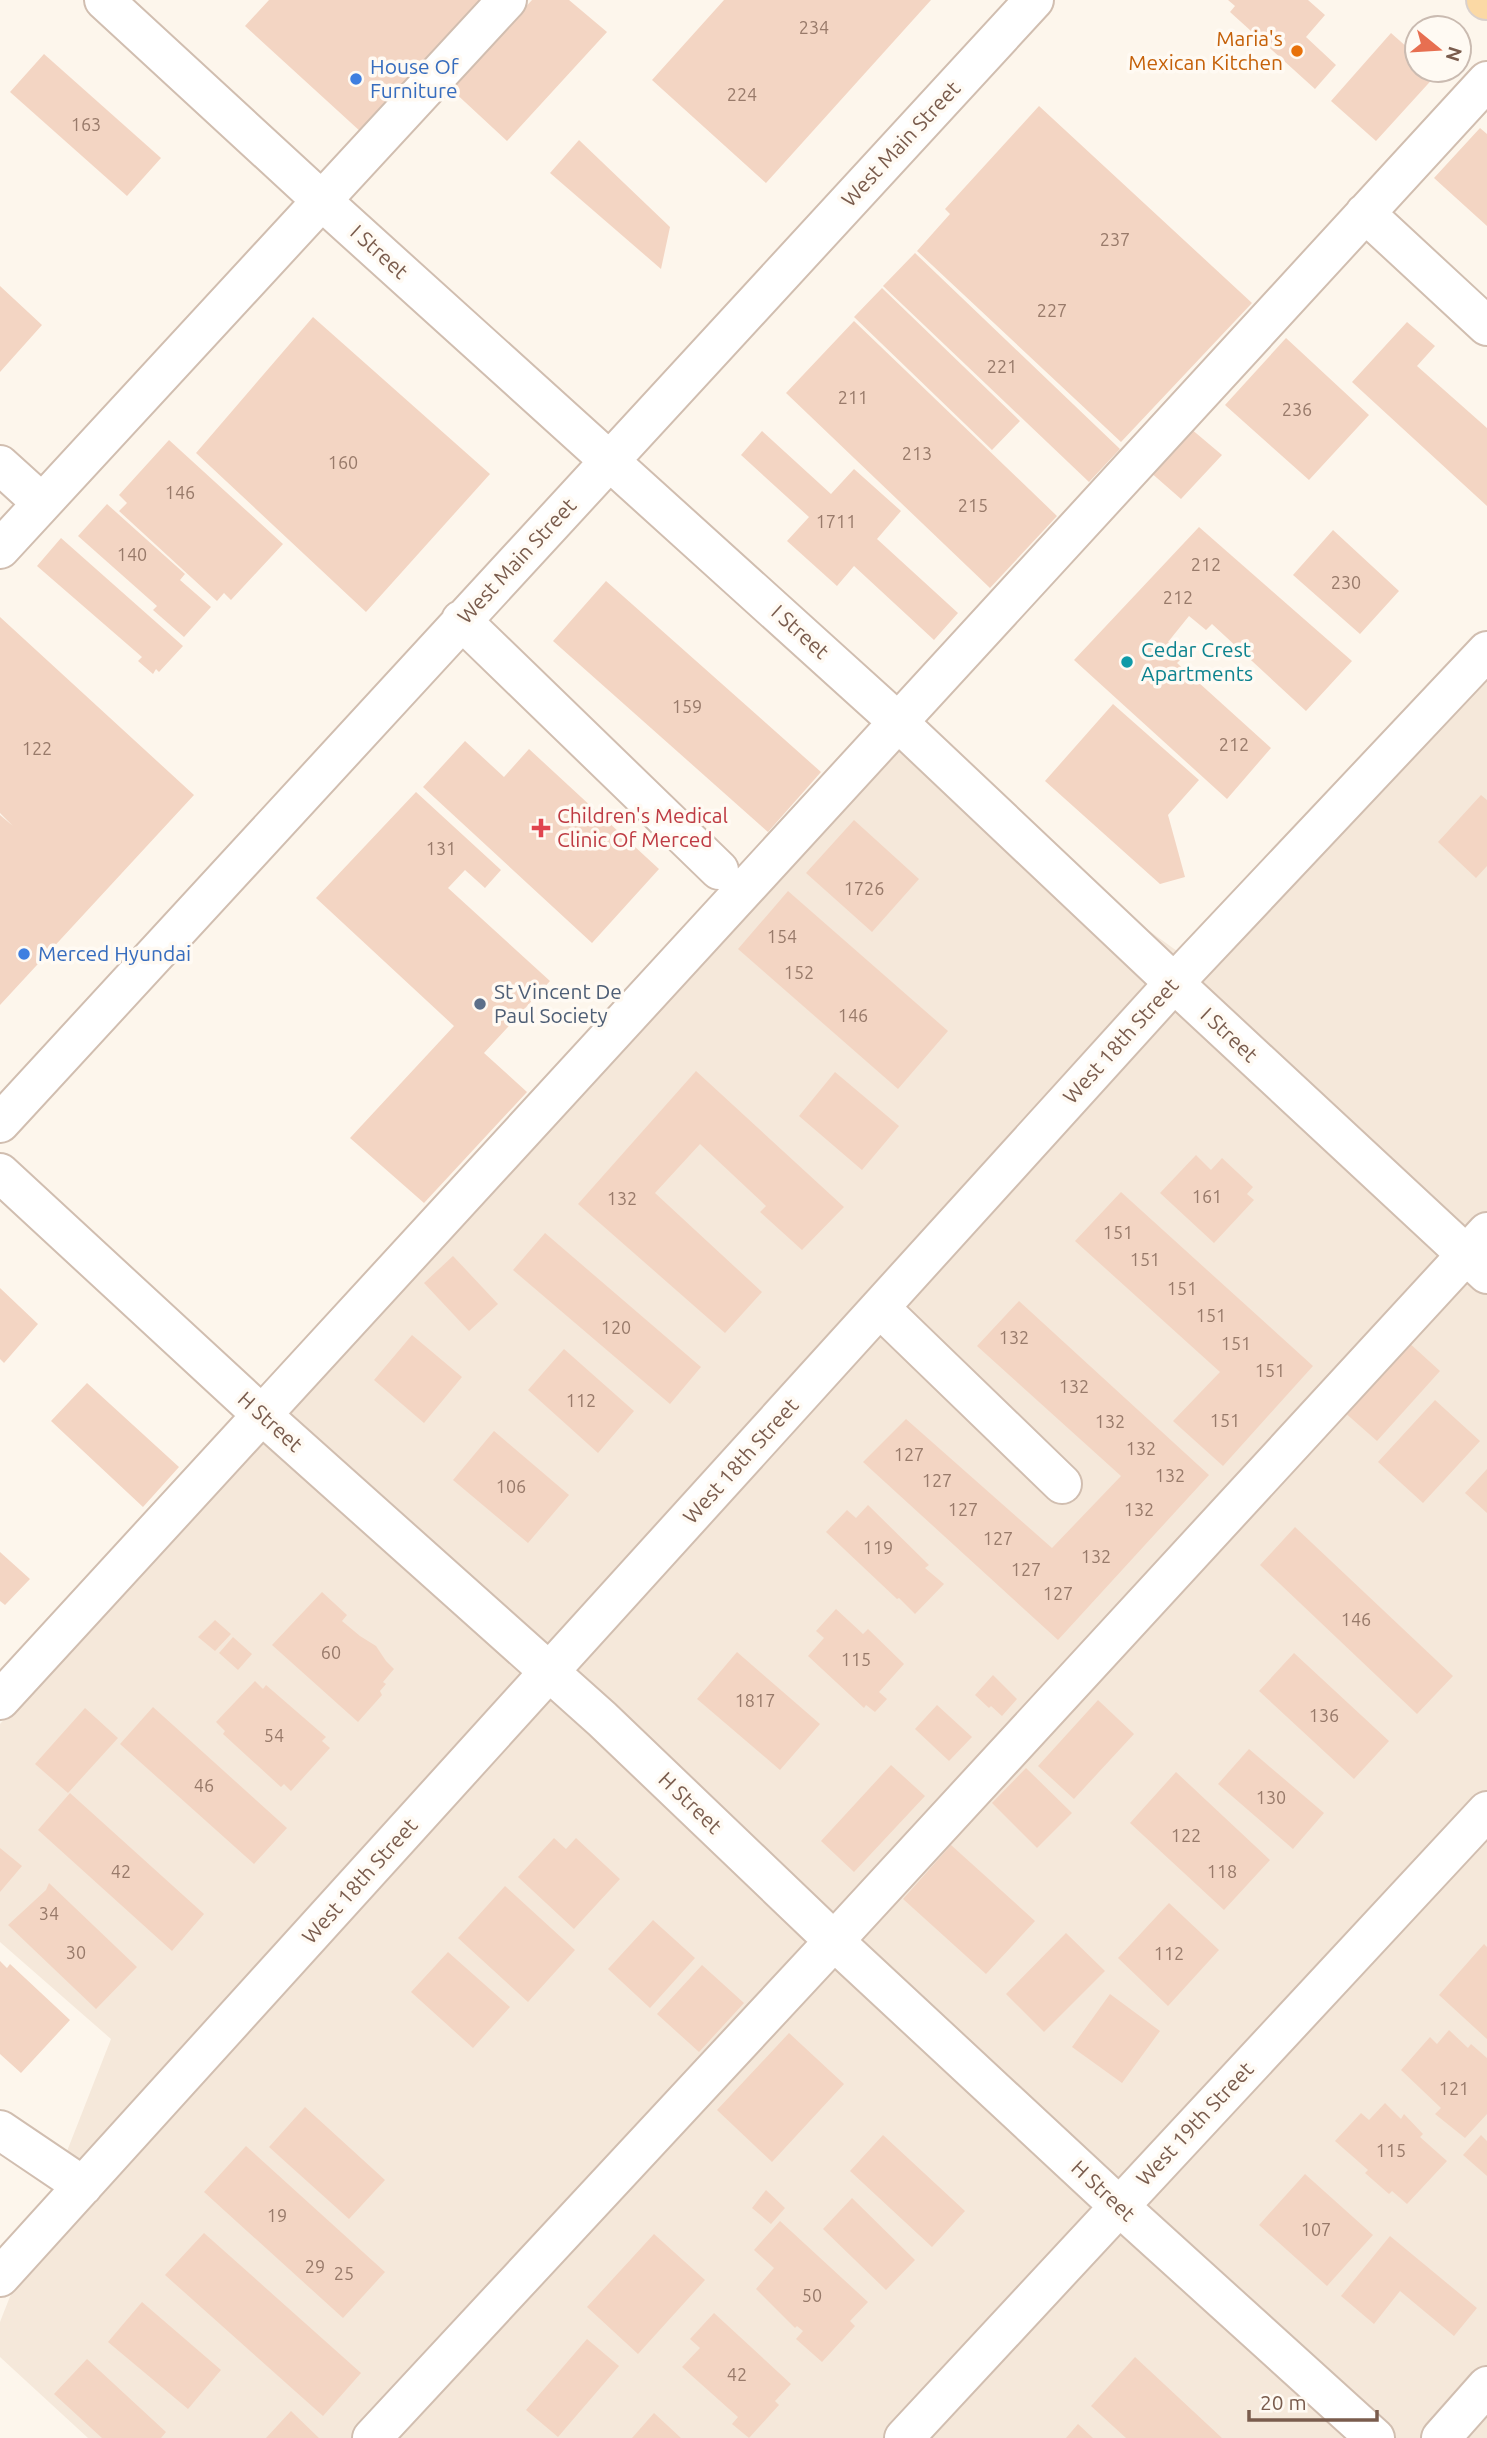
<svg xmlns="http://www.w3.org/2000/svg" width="1487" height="2438" viewBox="0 0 1487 2438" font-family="Ubuntu,sans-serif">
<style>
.residential{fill:#f5e8da}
.building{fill:#f3d5c3}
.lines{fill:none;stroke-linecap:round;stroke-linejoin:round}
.minor-casing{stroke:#d1beb0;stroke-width:42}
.major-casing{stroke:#dad1cd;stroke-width:42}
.minor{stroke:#fff;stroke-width:38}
.major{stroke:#fbd9a5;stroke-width:38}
.food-dot{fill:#e8710a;stroke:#fffaf3;stroke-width:2.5}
.shop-dot{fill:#3f7fe0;stroke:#fffaf3;stroke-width:2.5}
.culture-dot{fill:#0f9aa8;stroke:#fffaf3;stroke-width:2.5}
.health-dot{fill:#e0444e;stroke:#fffaf3;stroke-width:2.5}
.service-dot{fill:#5c6f8a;stroke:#fffaf3;stroke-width:2.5}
.labels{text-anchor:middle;stroke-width:7;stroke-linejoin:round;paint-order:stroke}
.number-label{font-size:18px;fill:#987a6a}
.food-label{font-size:21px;fill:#c56008;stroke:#fffaf3;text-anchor:end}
.shop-label{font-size:21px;fill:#366cbe;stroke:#fffaf3;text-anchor:start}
.street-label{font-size:21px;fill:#7a5c4d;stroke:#fffaf3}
.culture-label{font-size:21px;fill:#0d838f;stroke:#fffaf3;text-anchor:start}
.health-label{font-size:21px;fill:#be3a42;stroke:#fffaf3;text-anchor:start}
.service-label{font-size:21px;fill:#4e5e75;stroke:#fffaf3;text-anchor:start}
</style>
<rect width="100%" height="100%" fill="#fdf6ec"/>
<path class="residential" d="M 1487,656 L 1487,2438 L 88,2438 L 0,2357 L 0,2322 L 111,2039 L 0,1942 L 0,1724 L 895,747 L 1177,951 Z"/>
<path class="building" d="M 269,0 L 482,0 L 361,132 L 245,26 Z
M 532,0 L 569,0 L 607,32 L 507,141 L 451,89 Z
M 724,0 L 931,0 L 766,183 L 652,80 Z
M 1228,0 L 1308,0 L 1325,15 L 1306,37 L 1336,65 L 1315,89 L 1230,12 L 1235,6 Z
M 1391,33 L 1417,56 L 1417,70 L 1433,70 L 1437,74 L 1376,141 L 1331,101 Z
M 44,54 L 161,158 L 127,196 L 10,92 Z
M 1039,106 L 1252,303 L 1121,442 L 917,251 L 950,214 L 945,209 Z
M 1480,128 L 1487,134 L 1487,226 L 1434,178 Z
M 579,140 L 670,227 L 661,269 L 550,173 Z
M 915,253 L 1120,449 L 1089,482 L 883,286 Z
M 0,286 L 42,325 L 0,372 Z
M 882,288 L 1020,421 L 992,450 L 854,317 Z
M 313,317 L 490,474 L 366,612 L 196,453 Z
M 854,321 L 1057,516 L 990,588 L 786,393 Z
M 1407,322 L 1435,346 L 1417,366 L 1487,428 L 1487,506 L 1352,382 Z
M 1286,338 L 1369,415 L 1309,480 L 1225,405 Z
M 1190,428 L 1222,455 L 1181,499 L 1149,471 Z
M 762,431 L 831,494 L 854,469 L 901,511 L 877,539 L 958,613 L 934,640 L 854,566 L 837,586 L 787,541 L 809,517 L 741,455 Z
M 169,440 L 283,544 L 231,600 L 224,593 L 217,601 L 119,511 L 127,503 L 119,495 Z
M 107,504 L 185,574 L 180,580 L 211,607 L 184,637 L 153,610 L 157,606 L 78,536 Z
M 1199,527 L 1352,661 L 1306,711 L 1212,624 L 1206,630 L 1189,616 L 1168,642 L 1184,656 L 1177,663 L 1271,748 L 1227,799 L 1074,660 Z
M 1333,530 L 1399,591 L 1360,634 L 1293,575 Z
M 61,538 L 183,646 L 159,672 L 156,669 L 153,674 L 138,661 L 142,657 L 37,566 Z
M 606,581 L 821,772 L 768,832 L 553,641 Z
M 0,617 L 194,795 L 0,1005 L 0,815 L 13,826 L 0,813 Z
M 1113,704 L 1199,780 L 1168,815 L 1185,877 L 1160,884 L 1045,781 Z
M 465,741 L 504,777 L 529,749 L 659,869 L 592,943 L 423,787 Z
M 416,792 L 501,870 L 485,888 L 465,870 L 448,888 L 550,981 L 484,1053 L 527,1092 L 424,1203 L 350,1138 L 454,1026 L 316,898 Z
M 1481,795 L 1487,800 L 1487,866 L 1476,878 L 1438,842 Z
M 854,820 L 919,879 L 872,932 L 806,873 Z
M 788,891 L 948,1031 L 898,1089 L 738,949 Z
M 696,1071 L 844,1207 L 802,1250 L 760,1212 L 766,1206 L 700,1144 L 655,1193 L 762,1292 L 725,1333 L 578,1204 Z
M 835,1072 L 899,1126 L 862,1170 L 799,1116 Z
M 1196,1155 L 1211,1170 L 1222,1158 L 1253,1187 L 1247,1194 L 1254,1200 L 1214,1243 L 1160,1193 Z
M 1121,1192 L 1313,1366 L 1223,1466 L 1173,1421 L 1220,1372 L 1075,1241 Z
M 545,1233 L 701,1367 L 670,1404 L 513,1270 Z
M 453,1256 L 498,1304 L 469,1331 L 424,1283 Z
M 0,1288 L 38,1324 L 4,1363 L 0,1359 Z
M 1019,1301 L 1209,1475 L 1058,1640 L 863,1462 L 906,1419 L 1052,1548 L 1121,1476 L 977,1346 Z
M 412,1335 L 462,1377 L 424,1423 L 374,1380 Z
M 1407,1341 L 1440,1371 L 1377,1441 L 1343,1411 Z
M 564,1349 L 634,1411 L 598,1453 L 528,1390 Z
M 87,1383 L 179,1467 L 143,1507 L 51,1421 Z
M 1435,1400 L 1480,1441 L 1423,1503 L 1378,1462 Z
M 494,1431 L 569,1495 L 528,1543 L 453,1480 Z
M 1487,1469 L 1487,1513 L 1465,1493 Z
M 868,1505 L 929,1565 L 925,1568 L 944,1584 L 915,1614 L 899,1598 L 897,1599 L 826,1532 L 847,1510 L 856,1518 Z
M 1295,1527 L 1453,1676 L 1417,1714 L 1260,1565 Z
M 0,1552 L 30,1579 L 5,1605 L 0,1601 Z
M 322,1592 L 347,1615 L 342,1621 L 360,1636 L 376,1646 L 386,1661 L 394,1669 L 383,1682 L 386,1684 L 380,1691 L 382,1695 L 358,1722 L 272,1645 Z
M 836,1609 L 863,1634 L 868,1629 L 904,1664 L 879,1692 L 887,1699 L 875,1712 L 866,1705 L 864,1708 L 808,1656 L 824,1638 L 816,1631 Z
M 215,1620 L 231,1634 L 215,1651 L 198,1637 Z
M 233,1637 L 252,1654 L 238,1670 L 219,1653 Z
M 737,1652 L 820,1724 L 780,1770 L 697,1699 Z
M 1294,1653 L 1389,1741 L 1354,1779 L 1259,1691 Z
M 993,1675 L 1017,1699 L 1002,1716 L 991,1706 L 989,1708 L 975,1695 Z
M 255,1681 L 263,1689 L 266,1685 L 326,1737 L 322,1741 L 330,1748 L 291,1791 L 284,1784 L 281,1787 L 223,1734 L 225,1731 L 216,1722 Z
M 1098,1700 L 1134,1734 L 1074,1799 L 1038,1766 Z
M 937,1705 L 972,1737 L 949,1761 L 915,1729 Z
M 153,1707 L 287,1828 L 254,1864 L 120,1744 Z
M 85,1708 L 118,1738 L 68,1793 L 35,1764 Z
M 1249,1749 L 1324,1813 L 1293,1849 L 1218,1784 Z
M 891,1765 L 925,1796 L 854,1872 L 821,1841 Z
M 1026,1768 L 1072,1813 L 1037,1848 L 992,1803 Z
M 1176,1772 L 1270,1860 L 1224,1910 L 1130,1823 Z
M 70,1793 L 204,1914 L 172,1951 L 38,1830 Z
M 554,1838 L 566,1849 L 576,1838 L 620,1879 L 574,1929 L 518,1877 Z
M 951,1845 L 1035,1921 L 986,1974 L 903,1899 Z
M 0,1848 L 22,1866 L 0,1892 Z
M 49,1883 L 137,1967 L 96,2009 L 8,1925 L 46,1890 Z
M 505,1886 L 575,1950 L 528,2002 L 458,1938 Z
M 1169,1903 L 1219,1950 L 1168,2006 L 1118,1958 Z
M 653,1920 L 695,1958 L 650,2008 L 608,1969 Z
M 1066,1933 L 1105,1971 L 1044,2032 L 1006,1994 Z
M 1484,1944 L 1487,1947 L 1487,2039 L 1439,1995 Z
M 448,1952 L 510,2007 L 473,2048 L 411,1992 Z
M 0,1961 L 7,1968 L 10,1964 L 70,2020 L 21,2073 L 0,2054 Z
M 702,1965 L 744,2003 L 699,2052 L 657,2014 Z
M 1110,1994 L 1160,2031 L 1122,2083 L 1072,2047 Z
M 1449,2030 L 1468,2048 L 1471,2044 L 1487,2058 L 1487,2114 L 1465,2138 L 1435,2114 L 1441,2108 L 1401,2070 L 1430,2037 L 1437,2044 Z
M 789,2033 L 844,2084 L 772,2162 L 717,2110 Z
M 1385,2103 L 1401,2119 L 1404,2114 L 1423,2134 L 1420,2137 L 1447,2161 L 1407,2204 L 1392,2191 L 1389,2194 L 1365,2173 L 1368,2170 L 1335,2141 L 1361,2113 L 1369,2120 Z
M 305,2107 L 385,2180 L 349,2219 L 269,2147 Z
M 883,2135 L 965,2211 L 932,2247 L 850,2171 Z
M 1481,2135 L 1487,2141 L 1487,2176 L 1463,2155 Z
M 246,2146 L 385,2272 L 343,2318 L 204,2192 Z
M 1305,2174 L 1373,2235 L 1327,2286 L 1259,2225 Z
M 766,2190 L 785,2208 L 771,2224 L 752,2208 Z
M 852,2198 L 915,2260 L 886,2290 L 823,2229 Z
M 780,2221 L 868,2302 L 850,2321 L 855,2326 L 822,2362 L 796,2339 L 803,2331 L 797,2326 L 795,2328 L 756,2289 L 774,2268 L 754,2250 Z
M 204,2233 L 361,2373 L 323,2416 L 165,2275 Z
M 654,2234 L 705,2280 L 638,2354 L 587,2307 Z
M 1390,2236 L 1477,2308 L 1454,2336 L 1400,2291 L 1374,2324 L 1341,2296 Z
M 142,2302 L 221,2370 L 188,2409 L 108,2342 Z
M 714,2313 L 791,2384 L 775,2401 L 779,2405 L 749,2438 L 732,2424 L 738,2417 L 682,2367 L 700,2348 L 690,2339 Z
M 587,2339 L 619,2366 L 558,2437 L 526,2410 Z
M 1135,2357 L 1222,2438 L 1126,2438 L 1091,2406 Z
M 87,2359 L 166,2432 L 161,2438 L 102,2438 L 54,2394 Z
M 291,2411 L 319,2438 L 266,2438 Z
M 654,2413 L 681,2438 L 632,2438 Z
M 1078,2424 L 1093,2438 L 1066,2438 Z"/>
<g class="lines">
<g class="minor-casing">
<path id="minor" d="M 104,0 L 321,200 L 898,722 L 1174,983 L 1487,1274
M 1365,213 L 1487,326
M 0,465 L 42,503
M 0,549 L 507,0
M 461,620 L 719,870
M 0,1123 L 1034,0
M 0,1173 L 262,1415 L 602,1719 L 834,1941 L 1119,2206 L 1375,2438
M 880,1308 L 1062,1484
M 0,1700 L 1487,81
M 0,2130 L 83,2186
M 0,2277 L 1174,983 L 1487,651
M 372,2438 L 834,1941 L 1487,1232
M 904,2438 L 1487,1811
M 1441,2438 L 1487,2386"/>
</g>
<g class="major-casing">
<path id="major" d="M 1486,0 L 1487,0"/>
</g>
<use href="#minor" class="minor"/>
<use href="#major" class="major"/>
</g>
<circle class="food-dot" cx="1297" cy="51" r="7"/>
<g class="shop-dot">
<circle cx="356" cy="79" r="7"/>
<circle cx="24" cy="954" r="7"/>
</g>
<circle class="culture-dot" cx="1127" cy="662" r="7"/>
<path class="health-dot" d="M537.5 817.5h7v7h7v7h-7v7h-7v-7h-7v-7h7z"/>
<circle class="service-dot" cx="480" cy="1004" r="7"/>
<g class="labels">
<g class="number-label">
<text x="814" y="34">234</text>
<text x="742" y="101">224</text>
<text x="86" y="131">163</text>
<text x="1115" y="246">237</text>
<text x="1052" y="317">227</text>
<text x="1002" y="373">221</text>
<text x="853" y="404">211</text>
<text x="1297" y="416">236</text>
<text x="917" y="460">213</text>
<text x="343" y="469">160</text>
<text x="180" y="499">146</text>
<text x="973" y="512">215</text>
<text x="836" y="528">1711</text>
<text x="132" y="561">140</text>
<text x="1206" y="571">212</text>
<text x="1346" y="589">230</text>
<text x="1178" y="604">212</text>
<text x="687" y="713">159</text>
<text x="1234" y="751">212</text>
<text x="37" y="755">122</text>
<text x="441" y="855">131</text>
<text x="864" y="895">1726</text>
<text x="782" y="943">154</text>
<text x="799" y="979">152</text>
<text x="853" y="1022">146</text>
<text x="1207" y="1203">161</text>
<text x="622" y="1205">132</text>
<text x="1118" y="1239">151</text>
<text x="1145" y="1266">151</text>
<text x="1182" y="1295">151</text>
<text x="1211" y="1322">151</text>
<text x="616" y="1334">120</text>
<text x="1014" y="1344">132</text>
<text x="1236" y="1350">151</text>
<text x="1270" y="1377">151</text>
<text x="1074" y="1393">132</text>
<text x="581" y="1407">112</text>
<text x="1225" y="1427">151</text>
<text x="1110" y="1428">132</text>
<text x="1141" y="1455">132</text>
<text x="909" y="1461">127</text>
<text x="1170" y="1482">132</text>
<text x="937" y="1487">127</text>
<text x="511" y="1493">106</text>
<text x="963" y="1516">127</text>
<text x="1139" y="1516">132</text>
<text x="998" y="1545">127</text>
<text x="878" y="1554">119</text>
<text x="1096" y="1563">132</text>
<text x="1026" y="1576">127</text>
<text x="1058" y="1600">127</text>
<text x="1356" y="1626">146</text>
<text x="331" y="1659">60</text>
<text x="856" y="1666">115</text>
<text x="755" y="1707">1817</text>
<text x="1324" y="1722">136</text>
<text x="274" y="1742">54</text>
<text x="204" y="1792">46</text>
<text x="1271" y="1804">130</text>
<text x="1186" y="1842">122</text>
<text x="121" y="1878">42</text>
<text x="1222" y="1878">118</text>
<text x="49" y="1920">34</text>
<text x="76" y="1959">30</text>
<text x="1169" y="1960">112</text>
<text x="1454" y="2095">121</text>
<text x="1391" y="2157">115</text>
<text x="277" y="2222">19</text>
<text x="1316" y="2236">107</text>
<text x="315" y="2273">29</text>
<text x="344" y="2280">25</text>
<text x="812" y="2302">50</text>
<text x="737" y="2381">42</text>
</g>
<g class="food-label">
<text x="1283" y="46">Maria's<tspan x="1283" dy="24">Mexican Kitchen</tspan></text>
</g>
<g class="shop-label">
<text x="370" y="74">House Of<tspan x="370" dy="24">Furniture</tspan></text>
<text x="38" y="961">Merced Hyundai</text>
</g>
<g class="street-label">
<text transform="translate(901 144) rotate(-47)" y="7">West Main Street</text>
<text transform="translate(379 252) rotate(42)" y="7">I Street</text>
<text transform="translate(517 561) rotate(-47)" y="7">West Main Street</text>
<text transform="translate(800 632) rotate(42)" y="7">I Street</text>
<text transform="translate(1229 1035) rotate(43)" y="7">I Street</text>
<text transform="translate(1121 1041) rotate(-48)" y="7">West 18th Street</text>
<text transform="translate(270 1422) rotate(42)" y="7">H Street</text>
<text transform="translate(741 1461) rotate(-48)" y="7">West 18th Street</text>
<text transform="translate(690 1803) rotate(44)" y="7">H Street</text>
<text transform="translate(360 1881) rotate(-48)" y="7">West 18th Street</text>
<text transform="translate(1195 2124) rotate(-47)" y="7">West 19th Street</text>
<text transform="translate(1103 2191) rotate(43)" y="7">H Street</text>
</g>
<g class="culture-label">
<text x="1141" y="657">Cedar Crest<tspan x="1141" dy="24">Apartments</tspan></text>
</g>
<g class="health-label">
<text x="557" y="823">Children's Medical<tspan x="557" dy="24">Clinic Of Merced</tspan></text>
</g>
<g class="service-label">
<text x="494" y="999">St Vincent De<tspan x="494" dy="24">Paul Society</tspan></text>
</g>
</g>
<g transform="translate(1438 49) rotate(108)"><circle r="33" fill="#fffaf3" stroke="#cabbb1" stroke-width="2"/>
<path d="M0-5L12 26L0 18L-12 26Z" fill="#e76f51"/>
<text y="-10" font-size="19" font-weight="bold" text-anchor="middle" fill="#7a5c4d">N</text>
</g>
<path d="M1249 2410v10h128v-10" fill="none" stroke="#7a5c4d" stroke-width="3.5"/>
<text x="1260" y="2410" font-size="21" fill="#7a5c4d" stroke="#fffaf3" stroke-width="5" paint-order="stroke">20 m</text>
</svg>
